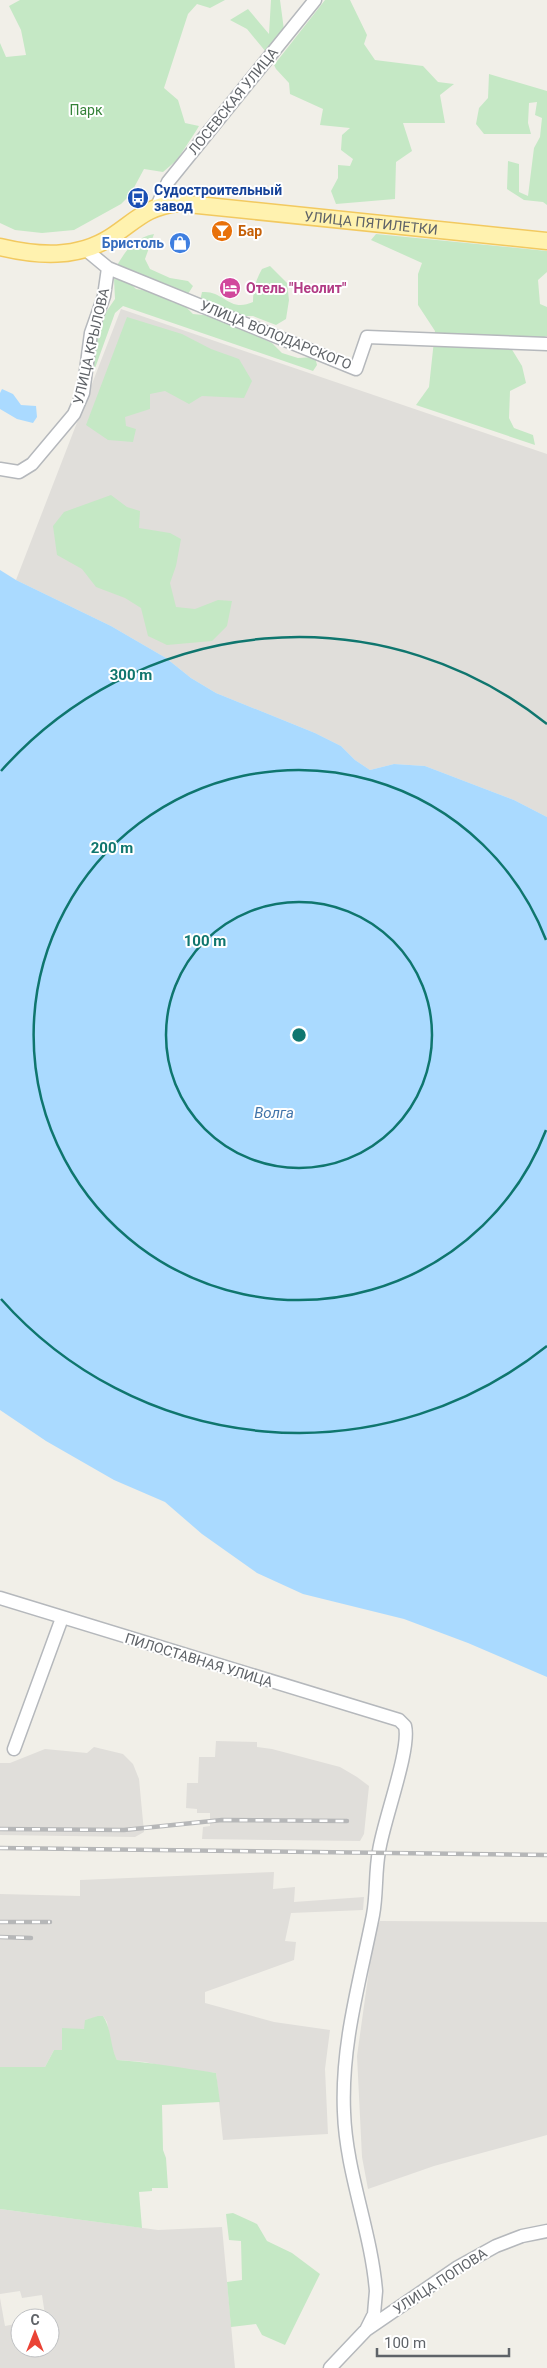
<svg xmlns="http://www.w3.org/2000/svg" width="547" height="2368" viewBox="0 0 547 2368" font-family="Roboto,sans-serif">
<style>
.industrial{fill:#e0deda}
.green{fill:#c5e8c5}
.water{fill:#aadaff}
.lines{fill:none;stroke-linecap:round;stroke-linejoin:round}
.minor-casing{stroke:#b5b8bc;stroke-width:15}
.major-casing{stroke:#f2c960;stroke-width:19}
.minor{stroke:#fff;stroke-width:12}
.major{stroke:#fff2af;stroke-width:16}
.rail-casing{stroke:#b6b7b8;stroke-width:4.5}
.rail{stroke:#fff;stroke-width:2.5;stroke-dasharray:8;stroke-linecap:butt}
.ring{fill:none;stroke:#0f766e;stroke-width:2.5}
.labels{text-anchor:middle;stroke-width:4;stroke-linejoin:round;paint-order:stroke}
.street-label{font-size:14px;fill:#5f6368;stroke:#fff}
.park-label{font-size:14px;fill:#348238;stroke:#fff}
.transit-label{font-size:14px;font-weight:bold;fill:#164399;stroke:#fff;text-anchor:start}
.food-label{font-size:14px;font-weight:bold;fill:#c56008;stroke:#fff;text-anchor:start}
.shop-label{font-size:14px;font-weight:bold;fill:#366cbe;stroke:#fff;text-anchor:end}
.hotel-label{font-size:14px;font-weight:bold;fill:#b23c85;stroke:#fff;text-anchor:start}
.water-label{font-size:15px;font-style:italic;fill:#4174aa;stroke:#fff}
.centre{fill:#0f766e;stroke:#fff;stroke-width:2.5}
.ring-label{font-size:15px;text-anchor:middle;font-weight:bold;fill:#0f766e;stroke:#fff;stroke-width:4;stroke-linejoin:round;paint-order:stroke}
</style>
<rect width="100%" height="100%" fill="#f1efe8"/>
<path class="industrial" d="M 121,309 L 547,454 L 547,817 L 514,800 L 425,766 L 394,764 L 370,770 L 355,760 L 341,746 L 315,733 L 216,693 L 191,678 L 166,658 L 111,626 L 16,580 Z
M 216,1741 L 257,1742 L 257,1747 L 272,1749 L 340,1767 L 357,1777 L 369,1786 L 364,1834 L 360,1841 L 202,1839 L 203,1827 L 210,1826 L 210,1813 L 197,1813 L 197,1809 L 186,1808 L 187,1783 L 198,1783 L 199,1757 L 215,1757 Z
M 94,1747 L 123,1754 L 133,1764 L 139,1779 L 144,1832 L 135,1837 L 0,1835 L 0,1763 L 10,1763 L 45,1749 L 87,1753 Z
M 274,1872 L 273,1889 L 295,1887 L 294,1902 L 364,1897 L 363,1910 L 291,1913 L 285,1941 L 296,1942 L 294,1960 L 205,1992 L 205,2003 L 274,2022 L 330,2030 L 325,2069 L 328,2134 L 223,2140 L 216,2073 L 171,2068 L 145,2062 L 117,2060 L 112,2051 L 107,2022 L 103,2016 L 85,2020 L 85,2029 L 62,2050 L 54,2050 L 45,2067 L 0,2067 L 0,1894 L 80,1896 L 80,1880 Z
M 380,1921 L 547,1922 L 547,2135 L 434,2166 L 368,2189 L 362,2157 L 357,2056 L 374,1934 Z
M 0,2209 L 158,2230 L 222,2227 L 235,2368 L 0,2368 L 0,2298 L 5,2326 L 20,2323 L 20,2348 L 50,2348 L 50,2318 L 28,2318 L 45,2315 L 42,2295 L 22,2298 L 20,2291 L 0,2294 Z"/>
<path class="green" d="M 20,0 L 225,0 L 210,8 L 197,4 L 188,14 L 164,88 L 178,100 L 185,123 L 199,126 L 196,131 L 177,160 L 163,172 L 144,169 L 130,195 L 121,204 L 74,230 L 42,233 L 15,230 L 0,223 L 0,43 L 6,57 L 26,55 L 21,30 L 9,6 Z
M 271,0 L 280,0 L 284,30 L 266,52 L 247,29 L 230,20 L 248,9 L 269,34 Z
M 325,0 L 350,0 L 367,35 L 364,44 L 375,60 L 423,66 L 438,82 L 454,84 L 440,95 L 445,123 L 403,123 L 412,151 L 396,162 L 395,199 L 336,204 L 331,191 L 338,178 L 338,165 L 350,166 L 353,159 L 341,150 L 342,135 L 350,128 L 320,125 L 323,109 L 290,94 L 289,83 L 276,69 L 274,65 Z
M 489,74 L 547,91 L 547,205 L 543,202 L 524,200 L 507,189 L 508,161 L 519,164 L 519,192 L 528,196 L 534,148 L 540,137 L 542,118 L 535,115 L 537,102 L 529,103 L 528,123 L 531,134 L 484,134 L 476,124 L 479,108 L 488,98 Z
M 154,234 L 145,259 L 150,269 L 170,278 L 188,281 L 193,286 L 188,294 L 167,289 L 147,277 L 116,267 C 126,250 134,238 154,234 Z
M 376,234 L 547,251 L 547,272 L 538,280 L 540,304 L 547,307 L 547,336 L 511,348 L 522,366 L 526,383 L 510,391 L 509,418 L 514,428 L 533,435 L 535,445 L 416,405 L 429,387 L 435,331 L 418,305 L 418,274 L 422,263 L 371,240 Z
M 270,266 L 287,283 L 289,300 L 286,319 L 276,325 L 253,316 L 238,316 L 200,301 L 202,292 C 224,290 229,313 253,302 C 253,289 256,280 262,269 Z
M 114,279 L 128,281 L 136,289 L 159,293 L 172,302 L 184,305 L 193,314 L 213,316 L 227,322 L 272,343 L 282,353 L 298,358 L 315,357 L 317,365 L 313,371 L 123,306 L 115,313 L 94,371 L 90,365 L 95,328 L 115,299 Z
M 127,317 L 182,334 L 211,349 L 239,359 L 252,381 L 244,398 L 202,396 L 189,404 L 165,391 L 150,394 L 150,409 L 125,417 L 126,426 L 136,429 L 133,442 L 108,440 L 86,425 Z
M 111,495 L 127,507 L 140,511 L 139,528 L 170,533 L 181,539 L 176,566 L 170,583 L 176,607 L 195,609 L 218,600 L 232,601 L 227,626 L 212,641 L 167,645 L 148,636 L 141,608 L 125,598 L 96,587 L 82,569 L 57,555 L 53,526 L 64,512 Z
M 98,2016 L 103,2016 C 112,2030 110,2047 117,2060 C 150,2062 183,2068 216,2073 L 220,2102 L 162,2105 L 163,2150 L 166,2158 L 168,2188 L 152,2188 L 152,2191 L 139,2192 L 142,2228 L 0,2209 L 0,2067 L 45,2067 L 54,2050 L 62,2050 L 62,2028 L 84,2029 L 85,2020 Z
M 233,2213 L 257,2224 L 267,2241 L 292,2253 L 320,2274 L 285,2345 L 262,2335 L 256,2324 L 231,2327 L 227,2282 L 242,2280 L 241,2241 L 229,2240 L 226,2214 Z"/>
<path class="water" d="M 2,389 L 13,394 L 21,405 L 36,406 L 37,417 L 33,423 L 17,419 L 0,409 L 0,393 Z
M 0,570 L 16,580 L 111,626 L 166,658 L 191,678 L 216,693 L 315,733 L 341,746 L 355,760 L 370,770 L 394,764 L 425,766 L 514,800 L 547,817 L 547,1677 L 468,1643 L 404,1619 L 303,1594 L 257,1573 L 202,1534 L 165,1502 L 114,1480 L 46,1441 L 0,1410 Z"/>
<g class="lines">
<g class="minor-casing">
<path id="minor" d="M 157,206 L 168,182 L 315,0
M 108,268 L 356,369 L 367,337 L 547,344
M 0,469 L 19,472 L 32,464 L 74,414 L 83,393 L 91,333 L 104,296 L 108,268 L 85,249
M 0,1598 L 399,1720 L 405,1726 C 411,1749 383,1822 379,1851 C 375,1872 377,1894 373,1915 C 360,1981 341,2044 344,2112 C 346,2173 371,2230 376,2291 L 374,2314 L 366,2330
M 14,1749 L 62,1618
M 330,2368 L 366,2330 L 458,2267 L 496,2246 L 522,2236 L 547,2231"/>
</g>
<g class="major-casing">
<g id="major">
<path id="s1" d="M 0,247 C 38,256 77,259 111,237 C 137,220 145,207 178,203 L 547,241"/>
</g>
</g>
<use href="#minor" class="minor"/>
<use href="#major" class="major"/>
<g class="rail-casing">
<path id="rail" d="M 0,1829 L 124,1830 L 222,1820 L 347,1821
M 0,1848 L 547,1855
M 0,1922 L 50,1922
M 0,1937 L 31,1938"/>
</g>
<use href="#rail" class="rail"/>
</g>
<g class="ring">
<circle cx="299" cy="1035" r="133"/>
<path d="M546 1130A265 265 0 1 1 546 940"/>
<path d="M547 1346A398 398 0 0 1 1 1299M1 771A398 398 0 0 1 547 724"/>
</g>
<defs>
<g id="bus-disc" transform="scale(1.125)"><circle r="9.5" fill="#1a4fb4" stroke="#fff"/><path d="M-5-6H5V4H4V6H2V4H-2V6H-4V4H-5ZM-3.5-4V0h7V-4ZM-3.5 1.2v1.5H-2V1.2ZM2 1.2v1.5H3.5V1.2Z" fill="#fff"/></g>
<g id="bar-disc" transform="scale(1.125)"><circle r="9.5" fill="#e8710a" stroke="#fff"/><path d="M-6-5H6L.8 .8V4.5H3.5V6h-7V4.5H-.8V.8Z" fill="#fff"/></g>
<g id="shop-disc" transform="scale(1.125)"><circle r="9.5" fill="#3f7fe0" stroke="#fff"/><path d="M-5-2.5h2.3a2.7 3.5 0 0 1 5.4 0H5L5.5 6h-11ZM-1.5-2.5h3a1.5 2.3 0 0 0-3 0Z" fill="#fff"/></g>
<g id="hotel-disc" transform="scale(1.125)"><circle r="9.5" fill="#d1479c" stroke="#fff"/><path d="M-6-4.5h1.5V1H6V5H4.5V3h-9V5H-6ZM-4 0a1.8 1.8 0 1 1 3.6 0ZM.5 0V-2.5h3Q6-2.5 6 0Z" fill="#fff"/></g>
</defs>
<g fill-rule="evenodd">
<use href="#bus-disc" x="138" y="198"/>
<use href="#bar-disc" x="222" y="231"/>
<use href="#shop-disc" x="180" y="243"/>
<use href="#hotel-disc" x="230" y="288"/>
</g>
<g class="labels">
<g class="street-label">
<text transform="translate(233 101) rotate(-51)" y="5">ЛОСЕВСКАЯ УЛИЦА</text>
<text dy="5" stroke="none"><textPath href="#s1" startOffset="385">УЛИЦА ПЯТИЛЕТКИ</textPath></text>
<text transform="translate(276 335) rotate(22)" y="5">УЛИЦА ВОЛОДАРСКОГО</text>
<text transform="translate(91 346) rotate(-77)" y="5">УЛИЦА КРЫЛОВА</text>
<text transform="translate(199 1660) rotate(17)" y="5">ПИЛОСТАВНАЯ УЛИЦА</text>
<text transform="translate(440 2281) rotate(-33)" y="5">УЛИЦА ПОПОВА</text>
</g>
<g class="park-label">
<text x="86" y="115">Парк</text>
</g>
<g class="transit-label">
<text x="154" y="195">Судостроительный<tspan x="154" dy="16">завод</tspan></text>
</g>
<g class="food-label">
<text x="238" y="236">Бар</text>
</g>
<g class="shop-label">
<text x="164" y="248">Бристоль</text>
</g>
<g class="hotel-label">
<text x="246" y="293">Отель "Неолит"</text>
</g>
<g class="water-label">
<text x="274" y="1118">Волга</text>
</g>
</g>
<circle cx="299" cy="1035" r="8" class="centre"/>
<g class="ring-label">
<text x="131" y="680">300 m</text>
<text x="112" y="853">200 m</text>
<text x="205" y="946">100 m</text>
</g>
<g transform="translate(35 2333)"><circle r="24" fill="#ffffff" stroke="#bfc1c3"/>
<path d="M0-4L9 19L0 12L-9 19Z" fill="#ea4335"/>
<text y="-8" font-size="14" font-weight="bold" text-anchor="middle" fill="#5f6368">С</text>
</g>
<path d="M377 2348v8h132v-8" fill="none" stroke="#5f6368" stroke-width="2.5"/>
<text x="384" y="2348" font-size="15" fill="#5f6368" stroke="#ffffff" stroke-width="4" paint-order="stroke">100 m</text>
</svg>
